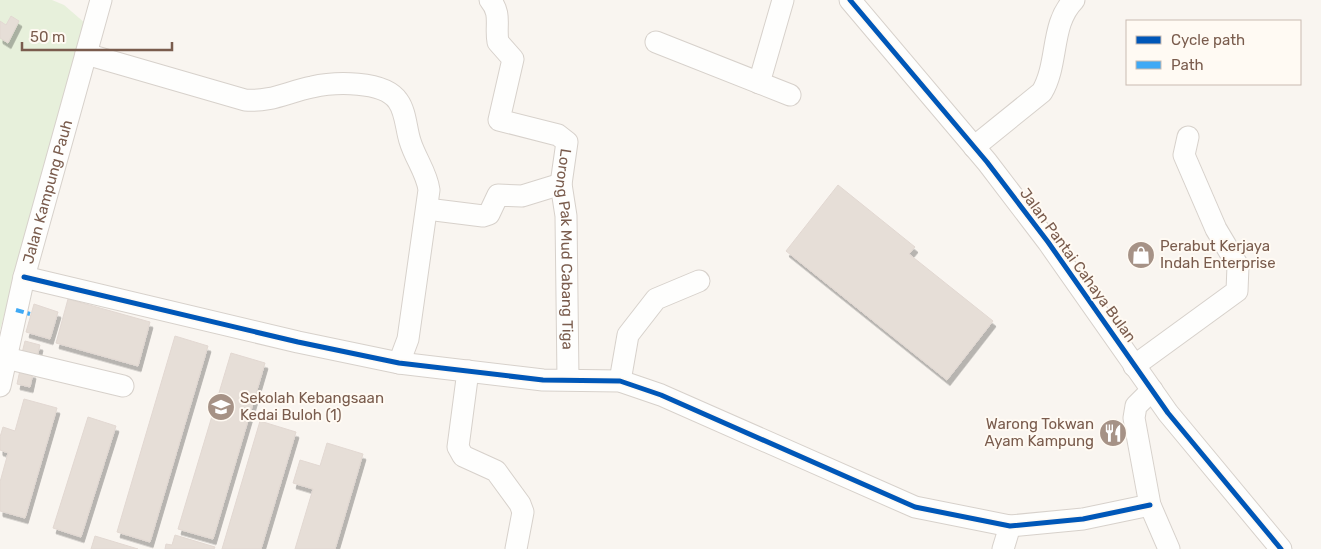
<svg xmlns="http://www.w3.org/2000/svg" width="1321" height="549" viewBox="0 0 1321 549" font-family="Rubik,sans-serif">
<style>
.green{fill:#e7f0db}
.building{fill:#e6ded7;stroke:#e2d8d2;filter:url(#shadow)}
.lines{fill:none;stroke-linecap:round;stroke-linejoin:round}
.minor-casing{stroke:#d7d1cb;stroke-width:23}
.minor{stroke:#fefefd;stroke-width:21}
.quiet{stroke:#3fa9f5;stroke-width:4;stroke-dasharray:8 4;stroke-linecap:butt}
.cycleway-casing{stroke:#fffaf3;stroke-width:8}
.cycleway{stroke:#0057b8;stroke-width:5}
.labels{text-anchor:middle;stroke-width:4;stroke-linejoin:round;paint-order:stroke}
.street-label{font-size:15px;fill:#7a5c4d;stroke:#fffaf3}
.poi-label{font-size:15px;fill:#7a5c4d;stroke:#fffaf3;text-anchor:start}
</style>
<defs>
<filter id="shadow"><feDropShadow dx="3" dy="5.5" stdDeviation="0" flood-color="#0004"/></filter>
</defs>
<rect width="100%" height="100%" fill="#f9f5f0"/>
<path class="green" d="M 0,0 L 52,0 L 64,5 L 86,24 L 0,330 Z"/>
<path class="building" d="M 11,16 L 19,21 L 8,43 L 0,38 L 0,21 L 6,25 Z
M 838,185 L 915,247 L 909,254 L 993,321 L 947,380 L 786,251 Z
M 68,299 L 150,322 L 138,366 L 56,343 Z
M 34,304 L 58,312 L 50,339 L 26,332 Z
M 175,336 L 208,346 L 150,542 L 117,532 Z
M 25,341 L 40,345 L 36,361 L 21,357 Z
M 231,353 L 265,363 L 213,539 L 178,529 Z
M 20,370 L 33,373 L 30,387 L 17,384 Z
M 24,399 L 57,408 L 25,518 L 0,511 L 0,482 L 8,453 L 0,450 L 0,437 L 3,427 L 15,431 Z
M 88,417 L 116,426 L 81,537 L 53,528 Z
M 260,421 L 296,432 L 261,549 L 222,549 Z
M 327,443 L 363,454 L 335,549 L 295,549 L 313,489 L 293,483 L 300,460 L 320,466 Z
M 175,535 L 215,547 L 214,549 L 165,549 L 166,544 L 172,545 Z
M 95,536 L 138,549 L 91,549 Z"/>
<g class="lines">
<g class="minor-casing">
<g id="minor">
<path id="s1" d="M 490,0 C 502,14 495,26 498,42 L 513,59 L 499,120 L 558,135 L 567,142 L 561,184 L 566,216 L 568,379"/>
<path d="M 850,0 L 987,162 L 1048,242 L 1168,413 L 1281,549"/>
<path d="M 656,42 L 790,95"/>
<path d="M 86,54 L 245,100 C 272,102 287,92 312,87 C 334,82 384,80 398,101 C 406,112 406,129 410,141 C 415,158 427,173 429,190 L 408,339 L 399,363"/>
<path d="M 759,83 L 783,0"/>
<path d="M 974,147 L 1042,92 C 1059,63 1050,24 1074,0"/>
<path d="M 427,209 L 483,216 L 489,214 L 498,195 L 522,196 L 561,184"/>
<path d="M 24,277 L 298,342 L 399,363 L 543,380 L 620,381 L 661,395 L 915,507 L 1010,526 L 1083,519 L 1150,505"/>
<path d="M 6,358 L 123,386"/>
<path d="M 1134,366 L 1237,291 L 1238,266 L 1216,229 L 1184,155 L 1188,137"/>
<path d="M 468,371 L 458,447 L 463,456 L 496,471 L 520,504 L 523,512 L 516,549"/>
<path d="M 620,381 L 628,335 L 656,299 L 699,281"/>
<path id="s2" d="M 0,386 L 24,277 L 101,0"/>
<path d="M 1152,390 L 1136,406 L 1134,418 L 1150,505 L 1169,549"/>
<path d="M 1003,549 L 1010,526"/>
</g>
</g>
<use href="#minor" class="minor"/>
<path class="quiet" d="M 16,310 L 30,314"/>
<g class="cycleway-casing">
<path id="cycleway" d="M 850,0 L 987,162 L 1048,242 L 1168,413 L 1281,549
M 24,277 L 298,342 L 399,363 L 543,380 L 620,381 L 661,395 L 915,507 L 1010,526 L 1083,519 L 1150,505"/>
</g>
<use href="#cycleway" class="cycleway"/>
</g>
<defs>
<g id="shop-disc" transform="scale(1.4375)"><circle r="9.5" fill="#a69286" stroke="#fffaf3"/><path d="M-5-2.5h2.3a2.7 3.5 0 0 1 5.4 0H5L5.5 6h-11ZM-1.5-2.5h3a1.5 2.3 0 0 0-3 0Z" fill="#fff"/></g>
<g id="school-disc" transform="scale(1.4375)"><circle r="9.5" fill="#a69286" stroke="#fffaf3"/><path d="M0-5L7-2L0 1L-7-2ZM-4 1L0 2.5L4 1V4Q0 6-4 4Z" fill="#fff"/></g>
<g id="restaurant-disc" transform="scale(1.4375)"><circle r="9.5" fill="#a69286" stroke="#fffaf3"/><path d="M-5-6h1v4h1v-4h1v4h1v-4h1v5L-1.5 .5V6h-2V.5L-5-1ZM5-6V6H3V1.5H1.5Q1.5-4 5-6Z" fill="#fff"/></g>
</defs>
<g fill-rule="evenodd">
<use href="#shop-disc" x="1141" y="255"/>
<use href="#school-disc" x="221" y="407"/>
<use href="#restaurant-disc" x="1113" y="433"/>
</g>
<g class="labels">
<g class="street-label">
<text dy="5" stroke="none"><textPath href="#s2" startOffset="200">Jalan Kampung Pauh</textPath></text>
<text dy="5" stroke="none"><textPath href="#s1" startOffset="309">Lorong Pak Mud Cabang Tiga</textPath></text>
<text transform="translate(1078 265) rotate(54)" y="5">Jalan Pantai Cahaya Bulan</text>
</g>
<g class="poi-label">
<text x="1160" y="251">Perabut Kerjaya<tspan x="1160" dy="17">Indah Enterprise</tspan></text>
<text x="240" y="403">Sekolah Kebangsaan<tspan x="240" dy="17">Kedai Buloh (1)</tspan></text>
<text x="1094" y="429" text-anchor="end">Warong Tokwan<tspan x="1094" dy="17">Ayam Kampung</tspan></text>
</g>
</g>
<rect x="1126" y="20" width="175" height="65" fill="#fffaf3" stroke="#cabbb1"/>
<rect x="1136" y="36" width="25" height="8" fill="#0057b8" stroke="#cabbb1"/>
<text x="1171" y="45" font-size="15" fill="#7a5c4d">Cycle path</text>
<rect x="1136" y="61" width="25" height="8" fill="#3fa9f5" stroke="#cabbb1"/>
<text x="1171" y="70" font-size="15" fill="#7a5c4d">Path</text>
<path d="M22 42v8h150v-8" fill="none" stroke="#7a5c4d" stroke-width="2.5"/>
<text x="30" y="42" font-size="15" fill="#7a5c4d" stroke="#fffaf3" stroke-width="4" paint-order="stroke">50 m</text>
</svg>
